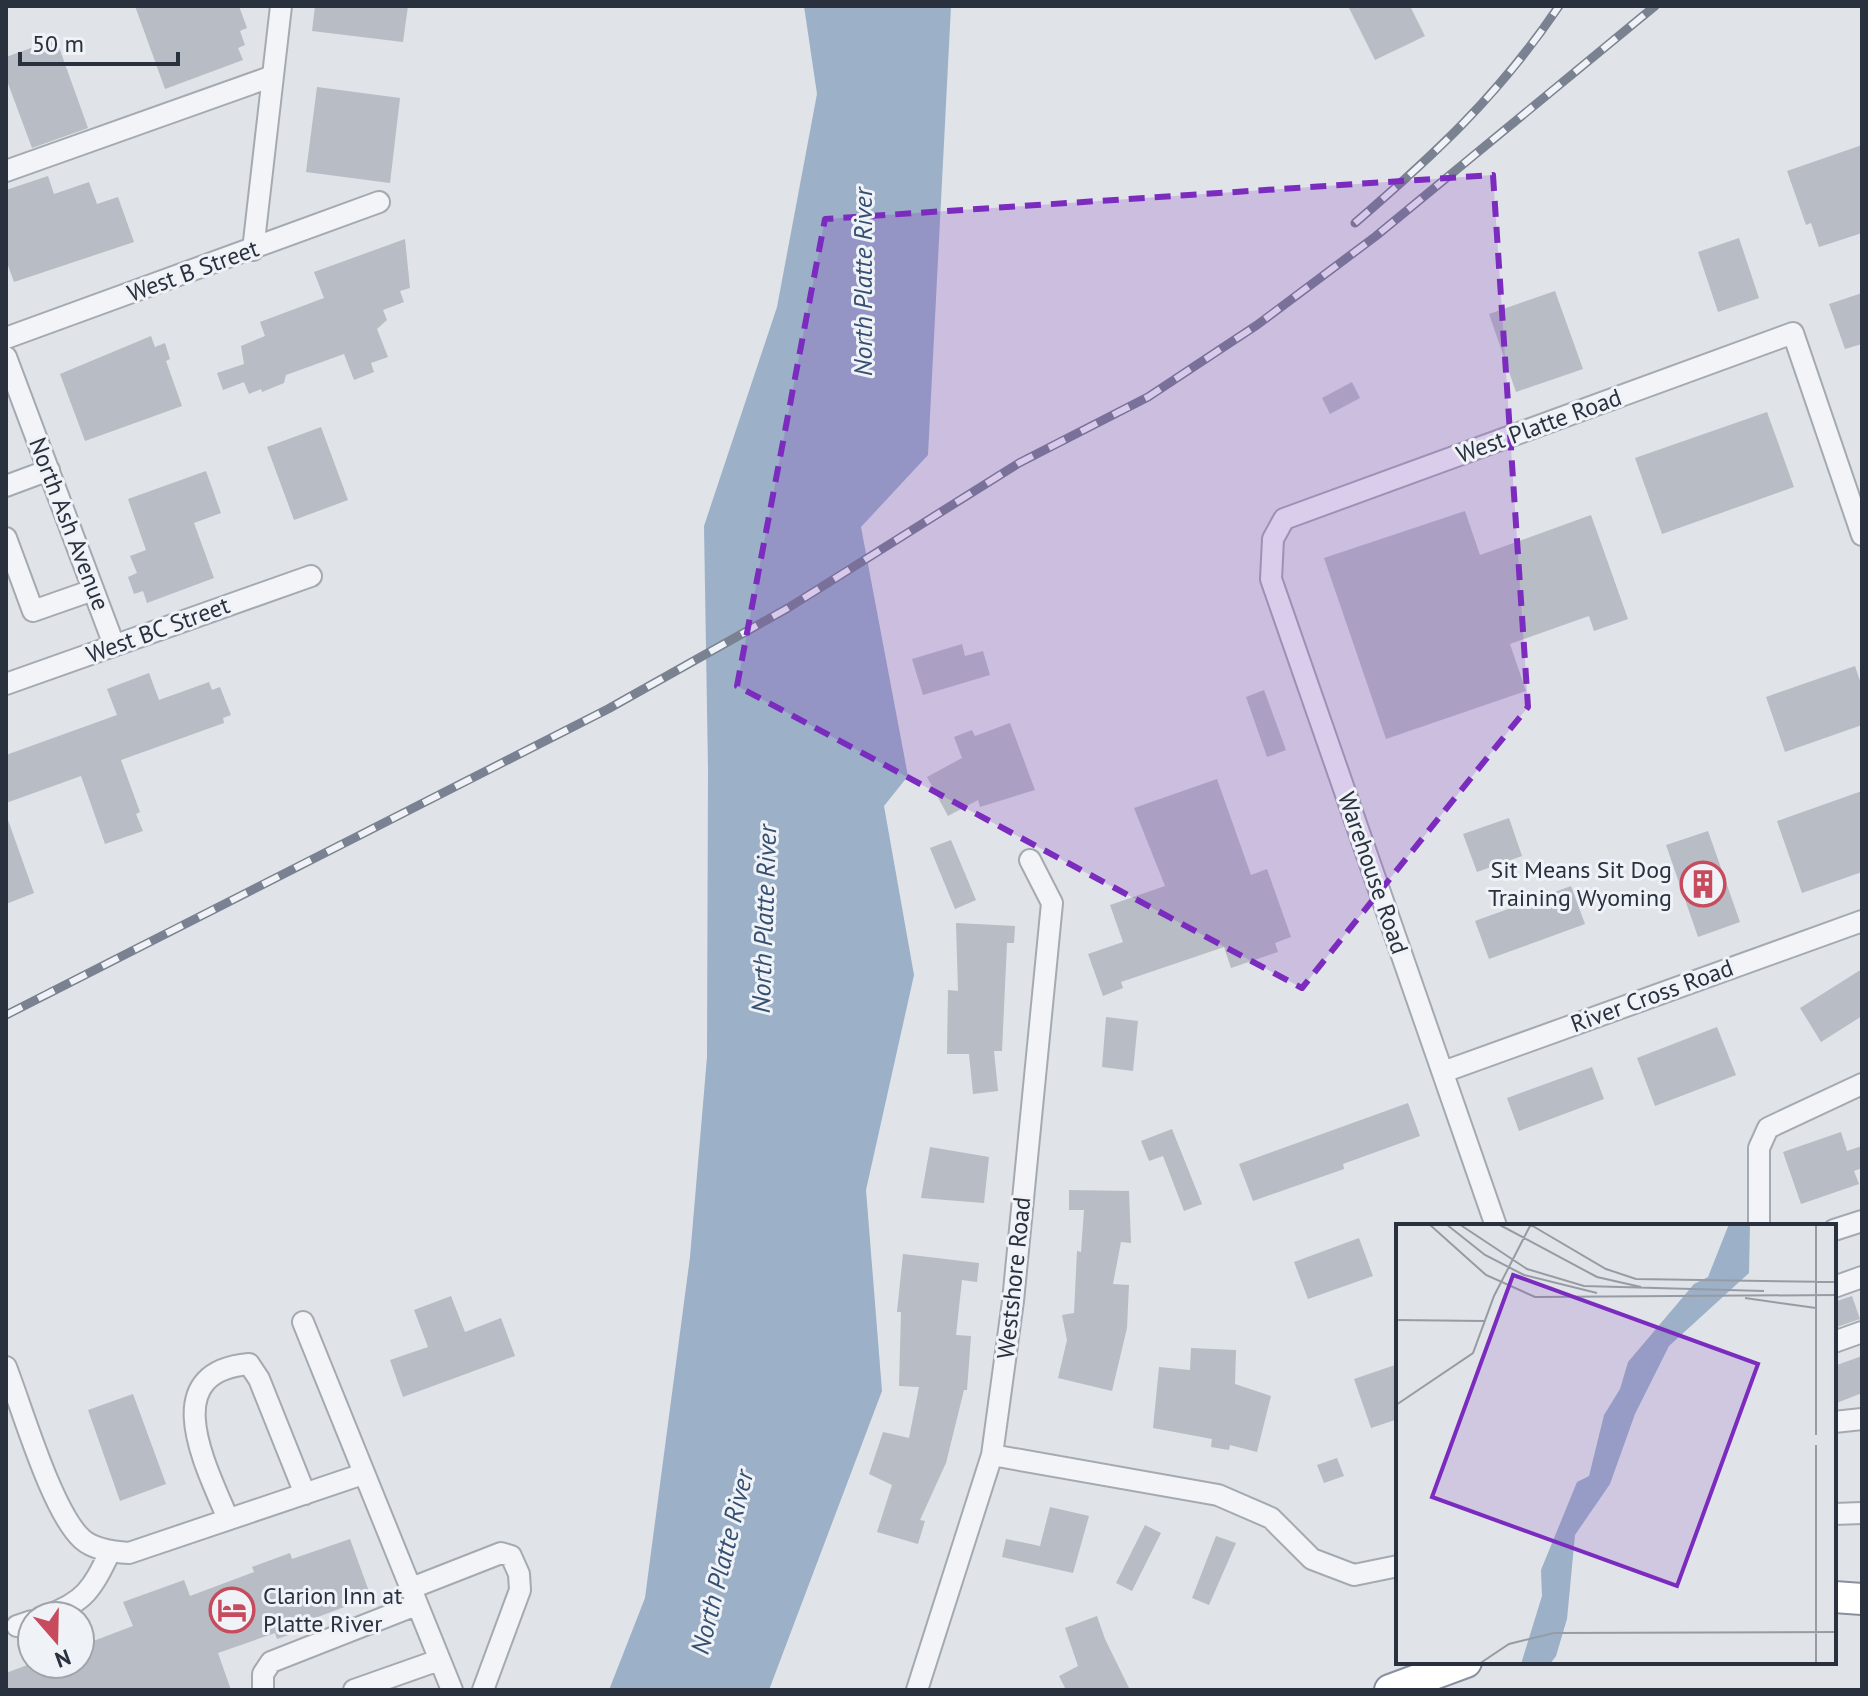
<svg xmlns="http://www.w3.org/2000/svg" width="1868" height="1696" viewBox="0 0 1868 1696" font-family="'PT Sans',sans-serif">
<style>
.water{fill:#9cb0c7}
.building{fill:#b7bcc5}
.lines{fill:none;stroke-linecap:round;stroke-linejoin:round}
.minor-casing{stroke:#a5aab2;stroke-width:24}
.highway-casing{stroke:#88909e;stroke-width:34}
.minor{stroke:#f2f4f7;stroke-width:20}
.highway{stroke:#fff;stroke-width:30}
.rail-casing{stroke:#7a8291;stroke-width:9}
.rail{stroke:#eff2f6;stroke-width:6;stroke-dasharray:18;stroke-linecap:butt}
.marked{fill:#7b2cbf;fill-opacity:0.2;stroke:#7b2cbf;stroke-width:6;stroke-dasharray:16 10;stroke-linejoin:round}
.labels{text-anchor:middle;stroke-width:6;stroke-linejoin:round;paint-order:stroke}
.street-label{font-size:24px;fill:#29313f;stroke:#eff2f6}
.poi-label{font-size:24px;fill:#29313f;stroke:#eff2f6;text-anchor:end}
.water-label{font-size:26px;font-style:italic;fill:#354f71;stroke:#eff2f6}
.inset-road{fill:none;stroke:#979ca4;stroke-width:2}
.view{fill:#7b2cbf;fill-opacity:0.15;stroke:#7b2cbf;stroke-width:4}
.inset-edge{fill:none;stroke:#29313f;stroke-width:4}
</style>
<rect width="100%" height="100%" fill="#e0e3e8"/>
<path class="water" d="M 804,6 L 951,6 L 928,455 L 861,527 L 908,776 L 884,806 L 914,975 L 866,1190 L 882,1391 L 769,1690 L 609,1690 L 645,1598 L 690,1257 L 707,1057 L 708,768 L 704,526 L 777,307 L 817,94 Z"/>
<path class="building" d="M 135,6 L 239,6 L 247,28 L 240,31 L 245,45 L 238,48 L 243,60 L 165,89 Z
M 315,6 L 408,6 L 403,42 L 312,31 Z
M 1348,6 L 1410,6 L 1425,36 L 1375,60 Z
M 56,39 L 88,128 L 32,148 L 6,78 L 6,57 Z
M 317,87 L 400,98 L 390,183 L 306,172 Z
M 1862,145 L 1862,233 L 1819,247 L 1811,223 L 1806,225 L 1787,171 Z
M 48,176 L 54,194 L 89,182 L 97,204 L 118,197 L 134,242 L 14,282 L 6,260 L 6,190 Z
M 1739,238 L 1759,298 L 1718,312 L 1698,252 Z
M 405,239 L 410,288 L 400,291 L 404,302 L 383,310 L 387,320 L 377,329 L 388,357 L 371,363 L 374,372 L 354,380 L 344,354 L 286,375 L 284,383 L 262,392 L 261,389 L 249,394 L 244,382 L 223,390 L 217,373 L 244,364 L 241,346 L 265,336 L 260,322 L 324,298 L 314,272 Z
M 1555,291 L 1583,369 L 1516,392 L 1489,314 Z
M 1862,293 L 1862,344 L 1845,349 L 1829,304 Z
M 151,336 L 155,347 L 165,343 L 170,359 L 166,361 L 182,406 L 85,441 L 60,374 Z
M 1352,382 L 1360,398 L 1330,414 L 1322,398 Z
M 1767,412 L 1794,487 L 1662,534 L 1635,458 Z
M 321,427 L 348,500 L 294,520 L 267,447 Z
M 206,471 L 221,513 L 194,523 L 214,578 L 147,603 L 143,591 L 134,594 L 128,577 L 137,573 L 130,556 L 146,550 L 128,499 Z
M 1465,511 L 1480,555 L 1591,515 L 1628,619 L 1594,631 L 1589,616 L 1510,644 L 1526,691 L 1386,739 L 1324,558 Z
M 962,644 L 965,656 L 983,651 L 990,675 L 923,695 L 912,659 Z
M 1855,666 L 1862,687 L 1862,725 L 1785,752 L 1766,697 Z
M 149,673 L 159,700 L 209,682 L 212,690 L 220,687 L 231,715 L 223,718 L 224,723 L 121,760 L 140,812 L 136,814 L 143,831 L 105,844 L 81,776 L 6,803 L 6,755 L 117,715 L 107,689 Z
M 1264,690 L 1286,750 L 1267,757 L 1246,697 Z
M 1010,723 L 1035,790 L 980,807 L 978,800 L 948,816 L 927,777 L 962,758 L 954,737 L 972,730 L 975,736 Z
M 1217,779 L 1251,875 L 1267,869 L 1291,937 L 1275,943 L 1278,952 L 1231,968 L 1224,947 L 1121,982 L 1123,988 L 1103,996 L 1088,954 L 1123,942 L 1110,905 L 1165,886 L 1134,808 Z
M 1862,791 L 1862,872 L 1802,893 L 1777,821 Z
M 1509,818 L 1522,856 L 1477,872 L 1463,834 Z
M 8,820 L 34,893 L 6,904 L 6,821 Z
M 1708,831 L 1740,922 L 1698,937 L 1666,845 Z
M 951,840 L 976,900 L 955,909 L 930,848 Z
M 1571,886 L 1585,924 L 1489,959 L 1475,921 Z
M 956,923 L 1015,926 L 1014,943 L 1007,943 L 1002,1051 L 994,1051 L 998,1091 L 973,1094 L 969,1054 L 947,1054 L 948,990 L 958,991 Z
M 1862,969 L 1862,1016 L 1821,1042 L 1800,1008 Z
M 1106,1017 L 1138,1021 L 1133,1071 L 1102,1067 Z
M 1717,1027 L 1736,1075 L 1655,1106 L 1637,1058 Z
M 1592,1067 L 1604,1099 L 1519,1131 L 1507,1098 Z
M 1408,1103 L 1420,1136 L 1343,1164 L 1344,1169 L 1253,1201 L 1239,1164 Z
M 1172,1129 L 1202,1204 L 1184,1211 L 1163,1156 L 1149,1161 L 1141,1141 Z
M 1841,1132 L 1847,1151 L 1862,1146 L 1862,1168 L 1854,1171 L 1859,1184 L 1801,1204 L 1783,1152 Z
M 930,1147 L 989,1157 L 984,1203 L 921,1198 Z
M 1069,1190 L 1129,1191 L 1131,1243 L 1121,1242 L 1113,1284 L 1129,1285 L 1127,1328 L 1112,1391 L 1058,1378 L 1067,1340 L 1062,1315 L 1074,1313 L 1077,1251 L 1081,1252 L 1084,1210 L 1069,1210 Z
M 1359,1238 L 1373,1276 L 1308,1299 L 1294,1262 Z
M 903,1254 L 979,1263 L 977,1282 L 962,1280 L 956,1335 L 971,1336 L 967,1390 L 964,1390 L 946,1463 L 920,1520 L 925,1521 L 918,1544 L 877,1532 L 892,1485 L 869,1474 L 883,1432 L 909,1438 L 919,1387 L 899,1386 L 901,1312 L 897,1312 Z
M 451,1296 L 465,1332 L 501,1318 L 515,1356 L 403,1397 L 390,1360 L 428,1347 L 414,1310 Z
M 1852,1296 L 1860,1319 L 1834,1328 L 1834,1302 Z
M 1191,1348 L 1236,1350 L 1235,1384 L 1271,1396 L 1257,1452 L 1230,1445 L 1229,1450 L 1211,1447 L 1212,1439 L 1153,1428 L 1159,1367 L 1190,1370 Z
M 1862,1356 L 1862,1393 L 1834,1404 L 1834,1366 Z
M 1398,1364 L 1398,1419 L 1371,1428 L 1354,1379 Z
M 133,1394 L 166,1484 L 120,1501 L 88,1410 Z
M 1337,1458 L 1344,1476 L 1324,1483 L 1317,1465 Z
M 1050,1507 L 1089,1516 L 1073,1573 L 1002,1557 L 1006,1539 L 1040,1546 Z
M 1145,1525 L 1161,1533 L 1132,1591 L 1116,1583 Z
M 1216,1536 L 1236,1543 L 1209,1605 L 1192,1598 Z
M 350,1539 L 371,1597 L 315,1618 L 318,1625 L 277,1639 L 275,1633 L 218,1653 L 231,1690 L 6,1690 L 6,1673 L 30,1664 L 80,1664 L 80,1646 L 133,1626 L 123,1602 L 184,1580 L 190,1596 L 254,1572 L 252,1567 L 290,1553 L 292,1559 Z
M 1097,1616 L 1105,1639 L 1130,1690 L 1066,1690 L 1059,1676 L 1078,1666 L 1065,1628 Z"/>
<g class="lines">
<g class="minor-casing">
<path id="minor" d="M 6,171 L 273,76
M 253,250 L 281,6
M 6,338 L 379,202
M 6,357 L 114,645
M 6,486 L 49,470
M 6,538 L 33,611 L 93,590
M 6,684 L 311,576
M 1443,1072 L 1862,921
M 1496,1226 L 1271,579 L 1273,539 L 1284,519 L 1793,333 L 1862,535
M 1759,1226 L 1759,1148 L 1768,1128 L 1862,1084
M 1834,1230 L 1862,1221
M 1834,1287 L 1862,1277
M 303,1322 L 452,1690
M 1834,1342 L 1862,1332
M 6,1367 C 22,1408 52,1512 82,1539 C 94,1550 114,1552 129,1553 L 363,1474
M 1834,1422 L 1862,1419
M 992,1455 L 1218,1495 L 1271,1518 L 1312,1559 L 1354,1575 L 1398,1566
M 1834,1514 L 1862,1513
M 228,1519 C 207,1468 155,1372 249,1364 L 259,1379 L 305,1494
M 409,1589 L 501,1553 L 511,1556 L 519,1574 L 520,1590 L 483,1690
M 46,1616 C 85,1602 92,1589 110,1552
M 17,1626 L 32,1621
M 263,1690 L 263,1674 L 271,1662 L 416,1605
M 354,1690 L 439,1660
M 917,1690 L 992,1455 L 1013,1301 L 1052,903 L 1030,860"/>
</g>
<g class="highway-casing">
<path id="highway" d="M 1834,1597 L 1862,1599
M 1390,1690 L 1466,1662"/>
</g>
<use href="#minor" class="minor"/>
<use href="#highway" class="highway"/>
<g class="rail-casing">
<path id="rail" d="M 1355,223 C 1435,154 1499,95 1559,6
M 6,1015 L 608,709 L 788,608 L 1019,463 L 1148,397 L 1257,325 L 1376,236 L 1655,6"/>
</g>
<use href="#rail" class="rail"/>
</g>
<path class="marked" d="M 1493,175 L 1528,707 L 1302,988 L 737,686 L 825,219 Z"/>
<defs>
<g id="building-ring" transform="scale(2.3)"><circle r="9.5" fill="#eff2f6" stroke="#c74b5c" stroke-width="1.5"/><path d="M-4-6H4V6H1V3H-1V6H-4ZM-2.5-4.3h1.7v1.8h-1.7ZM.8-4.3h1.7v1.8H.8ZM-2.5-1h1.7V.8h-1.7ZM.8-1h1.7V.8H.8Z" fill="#c74b5c"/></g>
<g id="hotel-ring" transform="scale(2.3)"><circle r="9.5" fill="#eff2f6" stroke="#c74b5c" stroke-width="1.5"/><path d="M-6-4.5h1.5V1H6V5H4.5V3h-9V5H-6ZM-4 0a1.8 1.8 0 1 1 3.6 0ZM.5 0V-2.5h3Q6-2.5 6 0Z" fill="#c74b5c"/></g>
</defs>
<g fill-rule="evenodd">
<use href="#building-ring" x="1703" y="884"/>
<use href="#hotel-ring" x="232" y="1610"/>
</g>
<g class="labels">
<g class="street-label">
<text transform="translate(193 271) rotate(-20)" y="8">West B Street</text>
<text transform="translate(1539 426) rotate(-20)" y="8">West Platte Road</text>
<text transform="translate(69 524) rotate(69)" y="8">North Ash Avenue</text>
<text transform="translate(158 630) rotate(-20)" y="8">West BC Street</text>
<text transform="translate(1373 873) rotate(71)" y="8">Warehouse Road</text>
<text transform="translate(1652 996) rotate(-20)" y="8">River Cross Road</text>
<text transform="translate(1014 1278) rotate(-84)" y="8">Westshore Road</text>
</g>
<g class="poi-label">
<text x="1672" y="878">Sit Means Sit Dog<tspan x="1672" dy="28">Training Wyoming</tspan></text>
<text x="263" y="1604" text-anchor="start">Clarion Inn at<tspan x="263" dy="28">Platte River</tspan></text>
</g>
<g class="water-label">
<text transform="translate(863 282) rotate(-90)" y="9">North Platte River</text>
<text transform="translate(764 919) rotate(-88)" y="9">North Platte River</text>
<text transform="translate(722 1562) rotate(-76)" y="9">North Platte River</text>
</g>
</g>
<g transform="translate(1396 1224)">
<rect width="440" height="440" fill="#e0e3e8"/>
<path d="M 333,0 L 354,0 L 353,49 L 273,122 L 239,190 L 214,260 L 179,311 L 171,395 L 160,432 L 154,440 L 125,440 L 146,372 L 145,346 L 181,258 L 193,252 L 208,191 L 224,165 L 232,138 L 298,60 L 312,53 Z" fill="#9cb0c7"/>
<path class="inset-road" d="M 33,0 L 90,51 L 139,73 L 440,71M 50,0 L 89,31 L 128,51 L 201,69M 63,0 L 131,45 L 188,62 L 368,67M 102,0 L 201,53 L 245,63M 420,0 L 420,58M 135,1 L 210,45 L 240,55 L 440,58M 420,58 L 420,211M 349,74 L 420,84M 0,96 L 89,97M 0,181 L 77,129 L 98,72 L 135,0M 83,440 L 113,420 L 158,409 L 440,408M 420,440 L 420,221"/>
<path class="view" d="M 117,51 L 362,140 L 281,362 L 36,273 Z"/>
<rect width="440" height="440" class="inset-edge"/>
</g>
<rect width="1868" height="1696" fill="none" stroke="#29313f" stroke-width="16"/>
<g transform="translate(56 1640) rotate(160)"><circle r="38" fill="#eff2f6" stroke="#a0a5ad" stroke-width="2"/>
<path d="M0-6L14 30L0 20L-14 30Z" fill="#c74b5c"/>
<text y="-12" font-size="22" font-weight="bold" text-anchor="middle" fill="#29313f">N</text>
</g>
<path d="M20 52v12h158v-12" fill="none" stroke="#29313f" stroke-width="4"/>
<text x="32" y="52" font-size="24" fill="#29313f" stroke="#eff2f6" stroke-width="6" paint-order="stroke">50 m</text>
</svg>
